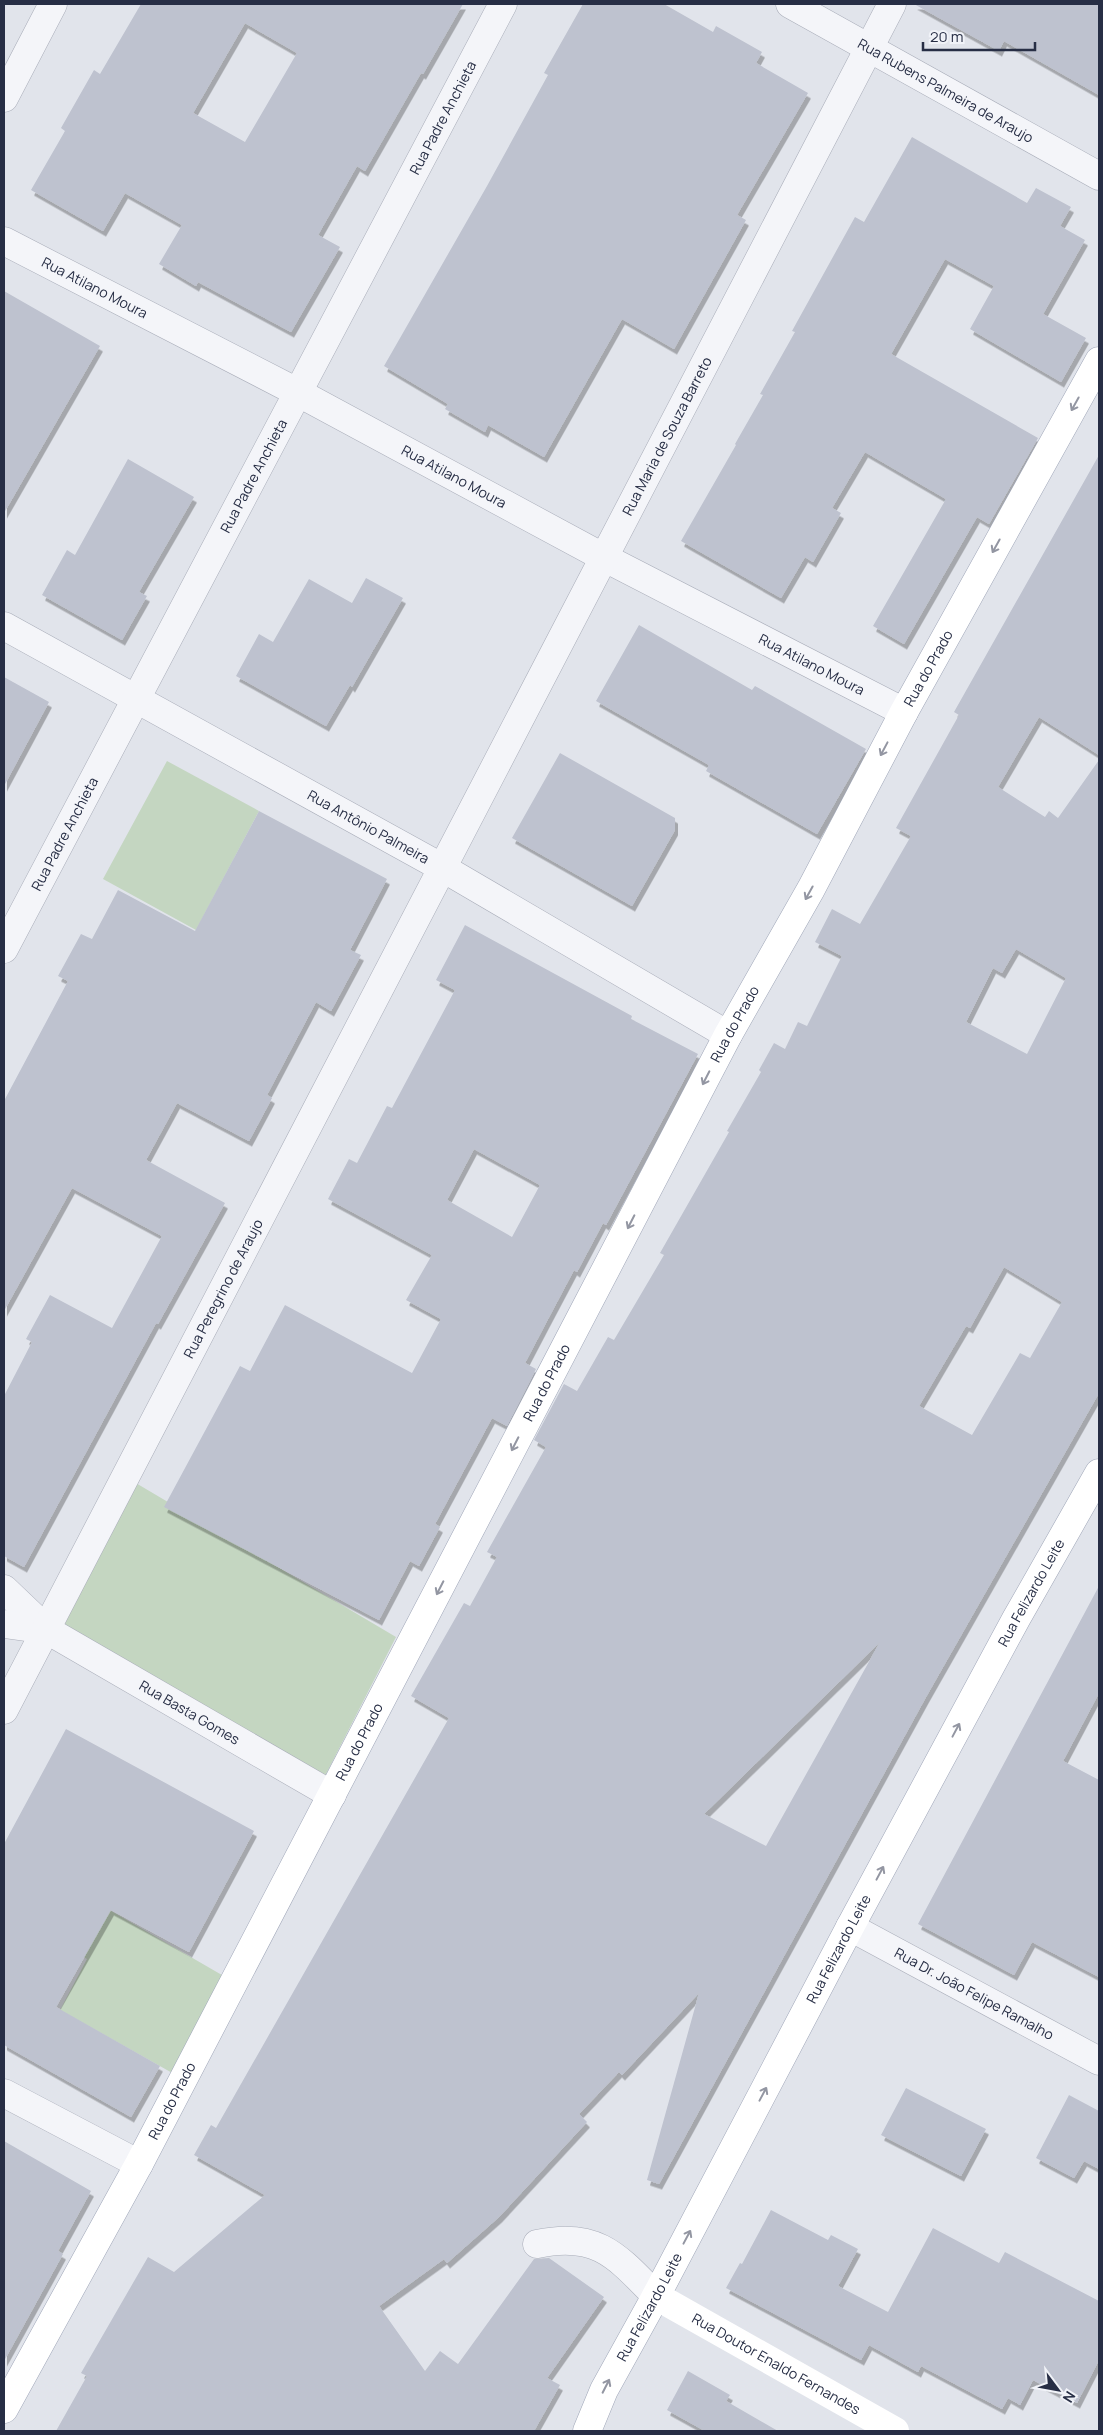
<svg xmlns="http://www.w3.org/2000/svg" width="1103" height="2435" viewBox="0 0 1103 2435" font-family="Manrope,sans-serif">
<style>
.green{fill:#c4d6c1}
.building{fill:#bec2cf;fill-rule:evenodd;filter:url(#shadow)}
.lines{fill:none;stroke-linecap:round;stroke-linejoin:round}
.street-casing{stroke:#a9adb9;stroke-width:29}
.primary-casing{stroke:#9fa6b8;stroke-width:29}
.street{stroke:#f4f5f9;stroke-width:28}
.secondary{stroke:#fff;stroke-width:28}
.primary{stroke:#fff;stroke-width:28}
.oneway{stroke:#9396a2}
.labels{text-anchor:middle;stroke-width:5;stroke-linejoin:round;paint-order:stroke}
.street-label{font-size:14px;fill:#272e45;stroke:#f1f3f8}
</style>
<defs>
<filter id="shadow"><feDropShadow dx="3" dy="5.5" stdDeviation="0" flood-color="#0004"/></filter>
</defs>
<rect width="100%" height="100%" fill="#e1e4eb"/>
<path class="green" d="M 167,761 L 259,811 L 196,930 L 103,879 Z
M 124,1476 L 396,1637 L 324,1778 L 47,1630 Z
M 4,1849 L 234,1982 L 183,2079 L 60,2010 L 87,1959 L 4,1913 Z"/>
<path class="building" d="M 141,4 L 463,4 L 423,74 L 421,73 L 365,171 L 357,166 L 318,235 L 340,247 L 291,332 L 198,282 L 196,286 L 159,264 L 182,225 L 125,193 L 103,231 L 31,190 L 65,131 L 61,128 L 94,70 L 100,74 ZM 245,23 L 297,53 L 245,142 L 193,113 Z
M 583,4 L 664,4 L 713,32 L 716,26 L 762,52 L 756,63 L 808,93 L 737,215 L 746,220 L 674,349 L 622,319 L 544,457 L 488,425 L 485,432 L 445,409 L 448,404 L 384,366 L 487,186 L 548,75 L 544,73 Z
M 914,4 L 1099,4 L 1099,95 L 1004,41 L 999,51 Z
M 912,137 L 1027,203 L 1036,188 L 1071,207 L 1060,226 L 1085,240 L 1043,314 L 1086,338 L 1061,382 L 970,329 L 994,286 L 945,259 L 891,354 L 1038,438 L 989,524 L 977,517 L 904,644 L 873,626 L 946,499 L 865,452 L 832,508 L 841,513 L 813,562 L 805,557 L 781,598 L 681,541 L 736,445 L 735,444 L 763,395 L 760,394 L 795,332 L 792,331 L 855,217 L 864,222 Z
M 4,291 L 100,346 L 4,513 Z
M 1099,455 L 1099,755 L 1039,717 L 998,787 L 1045,817 L 1049,811 L 1058,818 L 1099,760 L 1099,1393 L 926,1697 L 659,2184 L 647,2180 L 699,1993 L 622,2075 L 619,2072 L 579,2114 L 587,2122 L 499,2217 L 447,2263 L 444,2259 L 379,2306 L 425,2371 L 440,2351 L 458,2364 L 534,2259 L 549,2258 L 604,2297 L 547,2378 L 560,2385 L 534,2431 L 56,2431 L 87,2376 L 81,2373 L 148,2257 L 174,2272 L 265,2195 L 194,2155 L 211,2125 L 216,2128 L 449,1718 L 411,1696 L 464,1603 L 470,1606 L 497,1557 L 487,1552 L 546,1447 L 534,1440 L 564,1384 L 577,1391 L 608,1337 L 614,1340 L 664,1255 L 660,1253 L 729,1132 L 727,1131 L 761,1072 L 759,1070 L 774,1043 L 785,1049 L 798,1022 L 807,1026 L 842,956 L 815,942 L 832,909 L 860,924 L 911,836 L 896,828 L 959,715 L 954,712 ZM 1016,949 L 1066,978 L 1027,1054 L 966,1022 L 993,968 L 1002,973 ZM 1004,1267 L 1062,1302 L 1030,1358 L 1020,1353 L 972,1435 L 919,1406 L 966,1326 L 970,1328 ZM 880,1642 L 766,1846 L 704,1814 Z
M 128,459 L 194,497 L 139,592 L 147,596 L 122,640 L 42,595 L 67,550 L 75,555 Z
M 366,578 L 403,598 L 352,687 L 350,685 L 326,726 L 236,676 L 259,634 L 273,642 L 309,579 L 352,603 Z
M 639,625 L 752,690 L 755,686 L 866,749 L 817,834 L 706,771 L 709,765 L 596,701 Z
M 4,677 L 49,702 L 4,786 Z
M 560,753 L 675,818 L 675,830 L 632,906 L 512,838 Z
M 259,811 L 387,879 L 350,950 L 361,955 L 331,1011 L 316,1002 L 267,1095 L 272,1098 L 249,1141 L 177,1103 L 146,1160 L 225,1203 L 158,1324 L 156,1323 L 24,1567 L 4,1556 L 4,1396 L 32,1342 L 26,1339 L 50,1295 L 112,1328 L 162,1236 L 72,1188 L 4,1311 L 4,1101 L 68,981 L 58,976 L 81,934 L 92,939 L 118,890 L 195,931 Z
M 465,925 L 632,1016 L 631,1019 L 698,1054 L 606,1225 L 603,1223 L 577,1272 L 574,1270 L 547,1321 L 525,1363 L 536,1369 L 507,1426 L 492,1418 L 435,1524 L 440,1527 L 419,1566 L 410,1561 L 379,1620 L 164,1507 L 240,1366 L 250,1371 L 285,1305 L 412,1373 L 441,1319 L 406,1300 L 432,1255 L 328,1199 L 349,1159 L 357,1163 L 387,1106 L 392,1108 L 455,990 L 436,980 ZM 474,1149 L 540,1185 L 512,1237 L 447,1200 Z
M 1099,1586 L 1099,1693 L 1063,1761 L 1099,1780 L 1099,1977 L 1032,1942 L 1014,1975 L 918,1924 Z
M 66,1729 L 254,1831 L 189,1952 L 111,1910 L 56,2007 L 160,2066 L 131,2117 L 4,2045 L 4,1844 Z
M 906,2088 L 986,2129 L 961,2176 L 881,2135 Z
M 1069,2095 L 1099,2111 L 1099,2169 L 1084,2161 L 1074,2178 L 1036,2158 Z
M 4,2141 L 91,2191 L 58,2251 L 63,2254 L 4,2361 Z
M 771,2210 L 828,2240 L 831,2235 L 858,2249 L 838,2286 L 888,2312 L 933,2228 L 999,2263 L 1005,2252 L 1099,2301 L 1099,2360 L 1077,2403 L 1033,2380 L 1020,2405 L 1008,2398 L 1002,2409 L 921,2366 L 918,2372 L 869,2345 L 861,2360 L 726,2288 L 740,2263 L 742,2264 Z
M 688,2371 L 730,2395 L 726,2401 L 778,2431 L 705,2431 L 667,2410 Z"/>
<g class="lines">
<g class="street-casing">
<g id="street">
<path id="s1" d="M 790,4 L 1099,176"/>
<path d="M 4,98 L 53,4"/>
<path id="s2" d="M 4,241 L 297,392 L 603,557 L 904,712"/>
<path id="s3" d="M 4,626 L 441,867 L 728,1035"/>
<path id="s4" d="M 4,949 L 503,4"/>
<path id="s5" d="M 4,1589 L 47,1630 L 332,1795"/>
<path d="M 4,1624 L 47,1630"/>
<path id="s6" d="M 4,1710 L 892,4"/>
<path id="s7" d="M 850,1927 L 1099,2061"/>
<path d="M 4,2093 L 139,2164"/>
<path d="M 537,2244 C 597,2231 617,2256 656,2296"/>
</g>
</g>
<g class="primary-casing">
<g id="primary">
<path id="s9" d="M 4,2409 L 139,2164 L 728,1035 L 811,889 L 904,712 L 1099,361"/>
<path id="s10" d="M 587,2431 L 604,2390 L 656,2296 L 850,1927 L 1016,1619 L 1099,1473"/>
</g>
</g>
<use href="#street" class="street"/>
<path class="secondary" id="s8" d="M 656,2296 L 895,2431"/>
<use href="#primary" class="primary"/>
</g>
<defs><path id="oneway-shaft" d="M-6 0H5M1.5-3L5.5 0L1.5 3" fill="none" stroke-width="1.6" stroke-linecap="round" stroke-linejoin="round" transform="scale(1.25)"/></defs>
<g class="oneway">
<use href="#oneway-shaft" transform="translate(1075 404) rotate(119)"/>
<use href="#oneway-shaft" transform="translate(996 546) rotate(119)"/>
<use href="#oneway-shaft" transform="translate(884 749) rotate(118)"/>
<use href="#oneway-shaft" transform="translate(809 893) rotate(119)"/>
<use href="#oneway-shaft" transform="translate(706 1078) rotate(117)"/>
<use href="#oneway-shaft" transform="translate(631 1222) rotate(117)"/>
<use href="#oneway-shaft" transform="translate(515 1444) rotate(117)"/>
<use href="#oneway-shaft" transform="translate(440 1588) rotate(117)"/>
<use href="#oneway-shaft" transform="translate(956 1730) rotate(-62)"/>
<use href="#oneway-shaft" transform="translate(880 1873) rotate(-62)"/>
<use href="#oneway-shaft" transform="translate(763 2094) rotate(-62)"/>
<use href="#oneway-shaft" transform="translate(687 2237) rotate(-62)"/>
<use href="#oneway-shaft" transform="translate(606 2386) rotate(-63)"/>
</g>
<g class="labels">
<g class="street-label">
<text dy="5" stroke="none"><textPath href="#s1" startOffset="178">Rua Rubens Palmeira de Araujo</textPath></text>
<text dy="5" stroke="none"><textPath href="#s4" startOffset="940">Rua Padre Anchieta</textPath></text>
<text dy="5" stroke="none"><textPath href="#s2" startOffset="102">Rua Atilano Moura</textPath></text>
<text dy="5" stroke="none"><textPath href="#s6" startOffset="1436">Rua Maria de Souza Barreto</textPath></text>
<text dy="5" stroke="none"><textPath href="#s4" startOffset="535">Rua Padre Anchieta</textPath></text>
<text dy="5" stroke="none"><textPath href="#s2" startOffset="508">Rua Atilano Moura</textPath></text>
<text dy="5" stroke="none"><textPath href="#s2" startOffset="912">Rua Atilano Moura</textPath></text>
<text dy="5" stroke="none"><textPath href="#s9" startOffset="1971">Rua do Prado</textPath></text>
<text dy="5" stroke="none"><textPath href="#s3" startOffset="416">Rua Antônio Palmeira</textPath></text>
<text dy="5" stroke="none"><textPath href="#s4" startOffset="130">Rua Padre Anchieta</textPath></text>
<text dy="5" stroke="none"><textPath href="#s9" startOffset="1566">Rua do Prado</textPath></text>
<text dy="5" stroke="none"><textPath href="#s6" startOffset="475">Rua Peregrino de Araujo</textPath></text>
<text dy="5" stroke="none"><textPath href="#s9" startOffset="1161">Rua do Prado</textPath></text>
<text dy="5" stroke="none"><textPath href="#s10" startOffset="949">Rua Felizardo Leite</textPath></text>
<text dy="5" stroke="none"><textPath href="#s5" startOffset="224">Rua Basta Gomes</textPath></text>
<text dy="5" stroke="none"><textPath href="#s9" startOffset="756">Rua do Prado</textPath></text>
<text dy="5" stroke="none"><textPath href="#s10" startOffset="544">Rua Felizardo Leite</textPath></text>
<text dy="5" stroke="none"><textPath href="#s7" startOffset="141">Rua Dr. João Felipe Ramalho</textPath></text>
<text dy="5" stroke="none"><textPath href="#s9" startOffset="351">Rua do Prado</textPath></text>
<text dy="5" stroke="none"><textPath href="#s10" startOffset="139">Rua Felizardo Leite</textPath></text>
<text dy="5" stroke="none"><textPath href="#s8" startOffset="138">Rua Doutor Enaldo Fernandes</textPath></text>
</g>
</g>
<rect width="1103" height="2435" fill="none" stroke="#272e45" stroke-width="10"/>
<g transform="translate(1058 2390) rotate(122)" stroke="#f1f3f8" stroke-width="4" paint-order="stroke">
<path d="M0-4L9 19L0 12L-9 19Z" fill="#272e45"/>
<text y="-8" font-size="14" font-weight="bold" text-anchor="middle" fill="#272e45">N</text>
</g>
<path d="M923 42v8h112v-8" fill="none" stroke="#272e45" stroke-width="2.5"/>
<text x="930" y="42" font-size="15" fill="#272e45" stroke="#f1f3f8" stroke-width="4" paint-order="stroke">20 m</text>
</svg>
